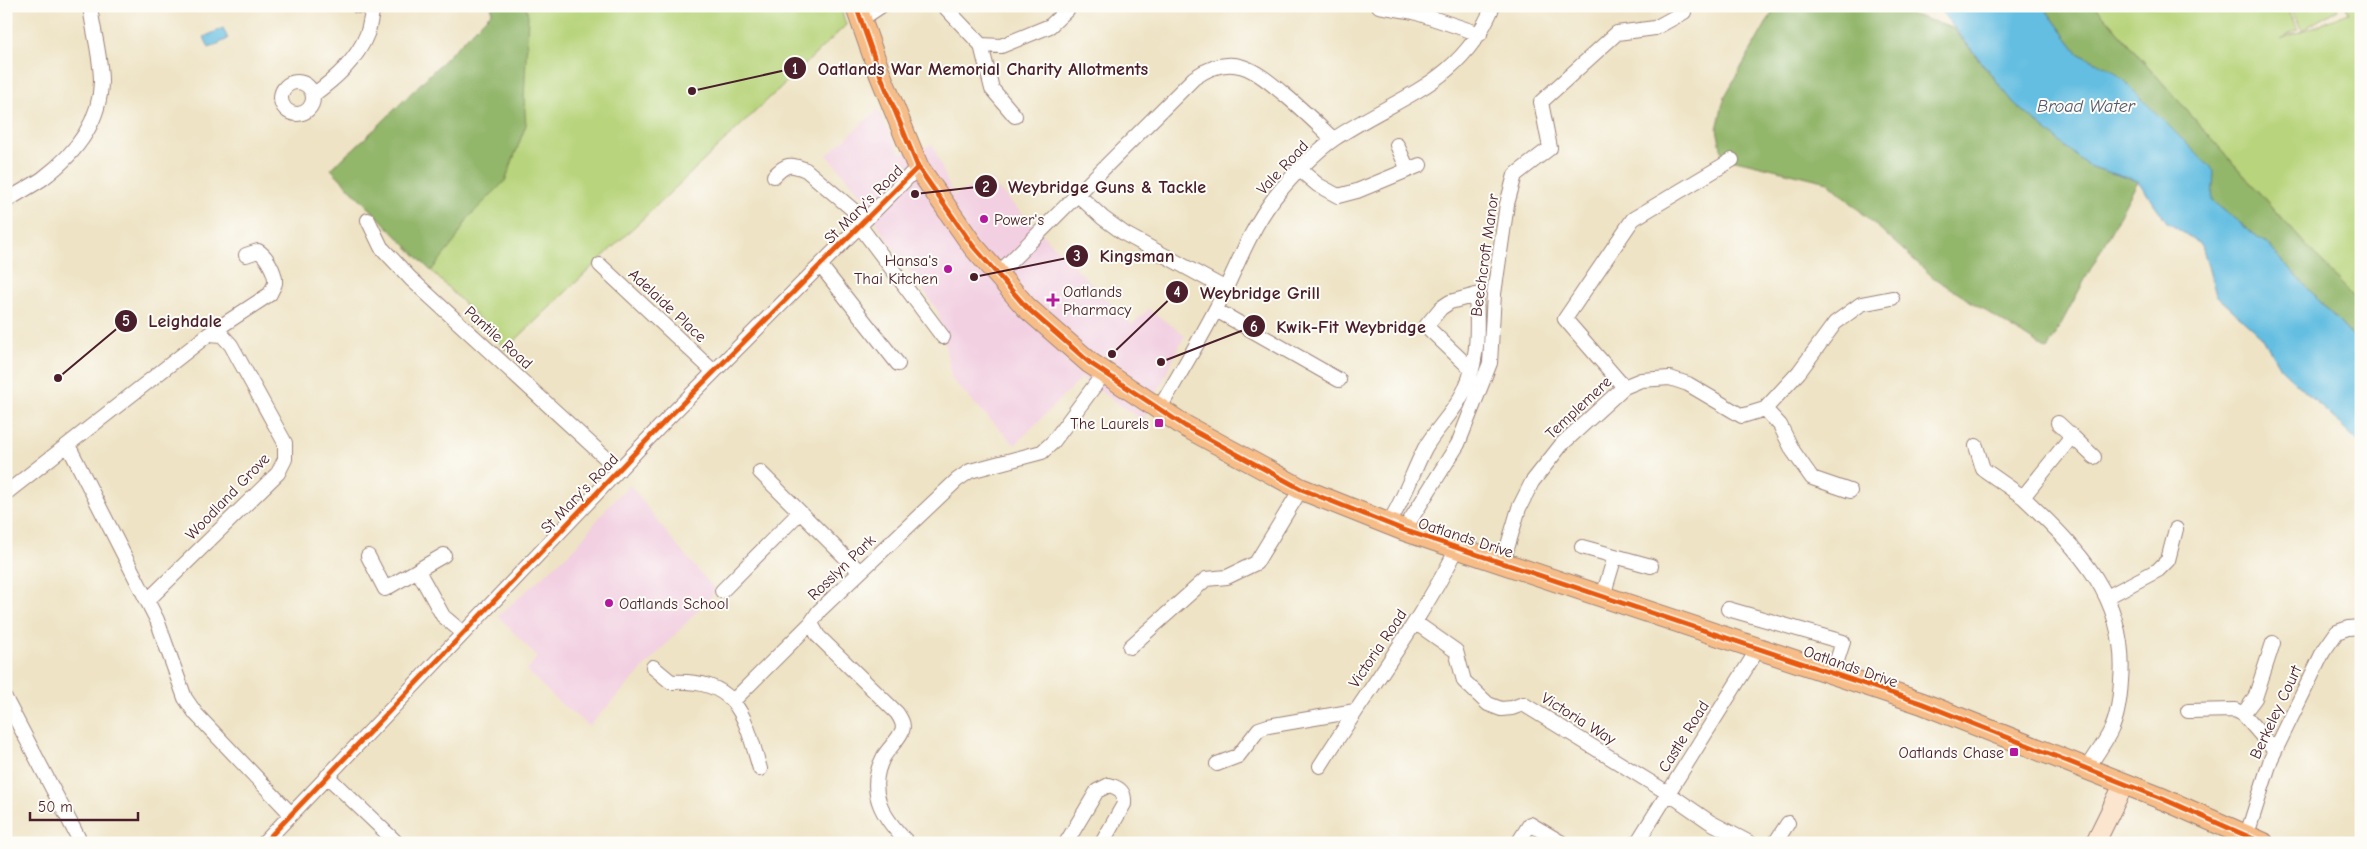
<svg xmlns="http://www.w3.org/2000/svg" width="2367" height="849" viewBox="0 0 2367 849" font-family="'Comic Neue',sans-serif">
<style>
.built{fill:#f2cfe1}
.green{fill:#b8d47b;stroke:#817a53}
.forest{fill:#92b66b;stroke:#6e6a4b}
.water{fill:#63bee1;stroke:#566e86}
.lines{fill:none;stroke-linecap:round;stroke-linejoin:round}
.street-casing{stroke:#9c8178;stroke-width:16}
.secondary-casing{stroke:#9c8178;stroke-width:21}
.primary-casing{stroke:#9c8178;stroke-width:23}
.street{stroke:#fff;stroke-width:14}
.secondary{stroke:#fce5cf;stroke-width:19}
.primary{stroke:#f7bd88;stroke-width:21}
.cycleway-casing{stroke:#fdfcf7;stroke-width:8}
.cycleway{stroke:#e8590c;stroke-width:5}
.poi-dot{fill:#b5179e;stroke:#fdfcf7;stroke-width:2}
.labels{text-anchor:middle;stroke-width:4;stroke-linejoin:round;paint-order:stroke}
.street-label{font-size:16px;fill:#4a1f2b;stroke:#fdfcf7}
.poi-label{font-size:16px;fill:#4a1f2b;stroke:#fdfcf7;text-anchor:start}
.water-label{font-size:18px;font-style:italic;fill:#53576b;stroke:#fdfcf7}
.leader{fill:none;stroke:#4a1f2b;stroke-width:2}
.callout-dot{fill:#4a1f2b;stroke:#fdfcf7;stroke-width:2}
.mark-label{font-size:15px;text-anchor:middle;font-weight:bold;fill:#fff}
.callout-label{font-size:18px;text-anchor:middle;font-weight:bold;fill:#4a1f2b;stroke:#fdfcf7;stroke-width:4;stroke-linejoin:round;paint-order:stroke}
</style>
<rect width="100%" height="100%" fill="#fdfcf7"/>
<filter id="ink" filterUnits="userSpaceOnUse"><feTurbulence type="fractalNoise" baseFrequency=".02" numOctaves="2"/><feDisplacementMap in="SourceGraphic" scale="10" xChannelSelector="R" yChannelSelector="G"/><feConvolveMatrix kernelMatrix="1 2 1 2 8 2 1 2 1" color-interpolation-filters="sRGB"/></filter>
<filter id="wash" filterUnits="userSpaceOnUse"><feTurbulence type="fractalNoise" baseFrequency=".0096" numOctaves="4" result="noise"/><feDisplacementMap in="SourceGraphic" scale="20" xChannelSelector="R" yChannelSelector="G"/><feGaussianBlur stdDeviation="1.12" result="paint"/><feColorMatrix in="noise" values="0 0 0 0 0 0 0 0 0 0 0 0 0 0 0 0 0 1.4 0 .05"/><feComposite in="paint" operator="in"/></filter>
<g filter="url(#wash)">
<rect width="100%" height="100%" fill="#eee3c5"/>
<path class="built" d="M 878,110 L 900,153 L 933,145 L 953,196 L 988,179 L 1132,325 L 1148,309 L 1185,335 L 1143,421 L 1081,378 L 1015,445 L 952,380 L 938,311 L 878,226 L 867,202 L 827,155 Z
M 630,485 L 673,541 L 716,591 L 589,726 L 561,704 L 527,671 L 537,657 L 498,616 L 574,549 L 611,503 Z"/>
<path class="green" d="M 492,6 L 840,6 L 846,25 L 505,350 L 492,332 L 331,169 L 375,129 L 492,12 Z
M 2095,6 L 2285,6 L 2298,29 L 2281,39 L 2349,13 L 2346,6 L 2361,6 L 2361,305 L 2284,221 Z
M 2289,6 L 2337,6 L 2338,9 L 2302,30 Z"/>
<path class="forest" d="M 492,6 L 526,6 L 528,16 L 524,99 L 526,125 L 505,181 L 468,218 L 455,241 L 431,271 L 331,169 L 375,129 L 492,12 Z
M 1776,6 L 1886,6 L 1953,28 L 2014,103 L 2088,166 L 2138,181 L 2047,350 L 1934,278 L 1828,182 L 1723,157 L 1717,129 L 1725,96 Z
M 2043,6 L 2095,6 L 2284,221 L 2361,305 L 2361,346 L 2268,245 L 2212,201 L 2113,70 L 2079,54 Z"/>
<path class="water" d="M 1937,6 L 2043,6 L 2079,54 L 2113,70 L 2214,171 L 2212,201 L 2268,245 L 2361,346 L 2361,444 L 2280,368 L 2262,337 L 2216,295 L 2202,245 L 2167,222 L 2138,181 L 2088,166 L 2014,103 Z
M 223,28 L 228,39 L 209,48 L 204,37 Z"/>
</g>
<g filter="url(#ink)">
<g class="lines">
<g class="street-casing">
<path id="street" d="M 358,6 L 374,6
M 944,6 L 981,45 L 1001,46 L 1050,26 L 1068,9
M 1379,6 L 1414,12 L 1480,34
M 860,20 L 881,6
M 981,45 L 992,89 L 1015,116
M281 98a16 16 0 1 1 32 0a16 16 0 1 1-32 0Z
M 313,95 C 335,79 357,60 367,34 C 370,26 371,16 373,7
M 1397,145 L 1408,170
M 1300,170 L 1318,185 L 1338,196 L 1357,191 L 1420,165
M 774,176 C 786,164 790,163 806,170 L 865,220
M 1078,195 L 1103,218 L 1125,234 L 1226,289
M 6,201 C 18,193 30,187 42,179 C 74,155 100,124 101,82 C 101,56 93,31 90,6
M 368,220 L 381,247 L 411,279 L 619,470
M 859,225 L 943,337
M 600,265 L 713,371
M 820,265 L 898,364
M 997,275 L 1194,78 C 1232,51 1254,69 1285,95 C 1302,109 1317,124 1333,139
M 1216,310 L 1339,380
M 1624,387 L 1565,319 L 1633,219 L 1732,160
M 1159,409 C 1179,375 1199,342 1217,307 C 1235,271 1250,229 1275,197 C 1290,178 1315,152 1334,139 C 1398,96 1461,84 1493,6
M 1765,409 L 1780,425 L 1793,451 L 1812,478 L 1850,491
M 2058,423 L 2072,436 L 2023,497 C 2079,550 2128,598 2121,681 C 2120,697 2118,716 2111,730 C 2105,743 2095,756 2087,769
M 2072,436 L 2094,457
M 68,445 L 157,620 L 185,698 L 196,714 L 291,814
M 1976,446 L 1983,469 L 2023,497
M 760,472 L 860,572
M 6,493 L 209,334 L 270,294 C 271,291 274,287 275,283 C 276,273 266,255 258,251 L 246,255
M 1388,524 C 1404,500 1412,473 1425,448 C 1434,432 1448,418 1458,402 C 1479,369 1478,333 1476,295 L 1450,302 L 1441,308 L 1426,326 L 1472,370
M 1404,530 L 1458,444 L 1490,363 L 1494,294 L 1507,204 L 1515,175 L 1550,148 L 1541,102 L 1617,33 L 1655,28 L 1684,12 L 1684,6
M 1582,547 L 1651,566
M 368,556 L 385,589 L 444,555
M 1503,562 L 1519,508 L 1532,482 L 1562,444 L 1624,387 L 1641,380 L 1670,378 L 1688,384 L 1742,416 L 1765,409 L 1799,372 L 1835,323 L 1861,304 L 1892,298
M 418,571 L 443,616 L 462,632
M 722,591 L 800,512
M 1603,596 L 1615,556
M 2107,597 L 2158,570 L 2168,560 L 2176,529
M 147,601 L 278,473 L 285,459 L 285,443 L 231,345 L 222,335 L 209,334
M 1728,609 L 1843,642 L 1833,673
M 1416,623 L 1456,651 L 1464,681 L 1488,704 L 1501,709 L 1512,708 L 1523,704 L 1668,793 L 1710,822 L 1750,843
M 1130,647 L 1206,579 L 1227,577 L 1256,563 L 1301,489
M 653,667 L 671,682 C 738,679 744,714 760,769
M 6,700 L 81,843
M 734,700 L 811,623
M 2188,711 L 2235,710 L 2243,714 L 2275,751
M 2243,714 L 2255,698 L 2273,643
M 1217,764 L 1238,756 L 1259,729 L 1268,726 L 1355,711
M 1320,766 C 1366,693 1419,624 1458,547
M 327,776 L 397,843
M 2242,842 L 2250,825 L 2271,759 L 2323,652 L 2337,632 L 2348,628 L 2361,627
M 264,843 L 669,417 L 918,167
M 908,843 C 883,818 865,791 884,756 C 889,748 898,740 902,731 C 905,724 900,718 897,713 L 818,636 L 811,623 L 819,611 L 957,480 L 970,471 L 1042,452 L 1053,442 L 1104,373
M 1066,843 L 1097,791 L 1109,785 C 1120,788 1125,792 1124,804 L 1102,843
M 1518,843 L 1530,824 L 1562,843
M 1637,843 L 1753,657 L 1757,647
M 1775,843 L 1788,823"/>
</g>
<g class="secondary-casing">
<path id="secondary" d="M 2095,843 L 2124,784"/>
</g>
<g class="primary-casing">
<path id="primary" d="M 856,6 L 880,74 L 918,167 L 973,246 L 1026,307 L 1090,363 L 1185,426 L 1301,489 L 1404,530 L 1921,703 L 2163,799 L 2263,843"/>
</g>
<use href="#street" class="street"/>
<use href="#secondary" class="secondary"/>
<use href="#primary" class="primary"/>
<g class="cycleway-casing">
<path id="cycleway" d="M 856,6 L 880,74 L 918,167 L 973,246 L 1026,307 L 1090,363 L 1185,426 L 1301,489 L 1404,530 L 1921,703 L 2163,799 L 2263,843
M 264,843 L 669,417 L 918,167"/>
</g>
<use href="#cycleway" class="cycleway"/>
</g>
</g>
<g class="poi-dot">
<circle cx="984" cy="219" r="5"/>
<circle cx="948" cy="269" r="5"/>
<path d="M1050.5 292.5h5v5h5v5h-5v5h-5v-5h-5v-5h5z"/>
<rect x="1154" y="418" width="10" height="10" rx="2.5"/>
<circle cx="609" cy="603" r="5"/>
<rect x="2009" y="747" width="10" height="10" rx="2.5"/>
</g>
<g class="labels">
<g class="street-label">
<text transform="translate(1282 167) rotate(-47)" y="6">Vale Road</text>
<text transform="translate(863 204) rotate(-45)" y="6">St Mary's Road</text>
<text transform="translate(1484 255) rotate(-82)" y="6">Beechcroft Manor</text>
<text transform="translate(668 305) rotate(43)" y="6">Adelaide Place</text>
<text transform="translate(499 337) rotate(42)" y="6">Pantile Road</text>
<text transform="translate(1578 407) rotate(-43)" y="6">Templemere</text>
<text transform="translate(579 493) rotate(-46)" y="6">St Mary's Road</text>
<text transform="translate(227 496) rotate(-46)" y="6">Woodland Grove</text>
<text transform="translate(1466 537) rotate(18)" y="6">Oatlands Drive</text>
<text transform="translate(841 567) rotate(-44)" y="6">Rosslyn Park</text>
<text transform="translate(1377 648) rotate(-56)" y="6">Victoria Road</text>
<text transform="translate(1851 666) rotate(19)" y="6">Oatlands Drive</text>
<text transform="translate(2275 712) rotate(-65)" y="6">Berkeley Court</text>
<text transform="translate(1579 718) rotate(32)" y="6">Victoria Way</text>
<text transform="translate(1683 736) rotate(-58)" y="6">Castle Road</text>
</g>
<g class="poi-label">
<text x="994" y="225">Power's</text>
<text x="938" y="266" text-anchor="end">Hansa's<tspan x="938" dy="18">Thai Kitchen</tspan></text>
<text x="1063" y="297">Oatlands<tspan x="1063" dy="18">Pharmacy</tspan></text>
<text x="1149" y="429" text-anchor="end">The Laurels</text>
<text x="619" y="609">Oatlands School</text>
<text x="2004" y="758" text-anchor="end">Oatlands Chase</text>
</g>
<g class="water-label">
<text x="2086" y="112">Broad Water</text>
</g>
</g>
<path class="leader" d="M692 91L795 68M915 194L986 186M974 277L1077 256M1112 354L1177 292M58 378L126 321M1161 362L1254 326"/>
<g class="callout-dot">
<circle cx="692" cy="91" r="5"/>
<circle cx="915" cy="194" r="5"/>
<circle cx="974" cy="277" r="5"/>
<circle cx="1112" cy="354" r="5"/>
<circle cx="58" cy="378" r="5"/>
<circle cx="1161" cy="362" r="5"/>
<circle cx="795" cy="68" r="12"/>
<circle cx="986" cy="186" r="12"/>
<circle cx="1077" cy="256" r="12"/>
<circle cx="1177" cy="292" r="12"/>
<circle cx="126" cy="321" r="12"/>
<circle cx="1254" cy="326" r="12"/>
</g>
<g class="mark-label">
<text x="795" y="74">1</text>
<text x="986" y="192">2</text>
<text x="1077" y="261">3</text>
<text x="1177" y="297">4</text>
<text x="126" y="326">5</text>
<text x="1254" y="332">6</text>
</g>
<g class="callout-label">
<text x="983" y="75">Oatlands War Memorial Charity Allotments</text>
<text x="1107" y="193">Weybridge Guns &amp; Tackle</text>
<text x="1137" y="262">Kingsman</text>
<text x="1260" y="299">Weybridge Grill</text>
<text x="185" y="327">Leighdale</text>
<text x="1351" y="333">Kwik-Fit Weybridge</text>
</g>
<rect width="2367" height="849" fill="none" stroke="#fdfcf7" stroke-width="25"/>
<path d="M30 812v8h108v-8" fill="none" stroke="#4a1f2b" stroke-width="2.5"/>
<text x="38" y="812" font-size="15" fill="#4a1f2b" stroke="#fdfcf7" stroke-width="4" paint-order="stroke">50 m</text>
</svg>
